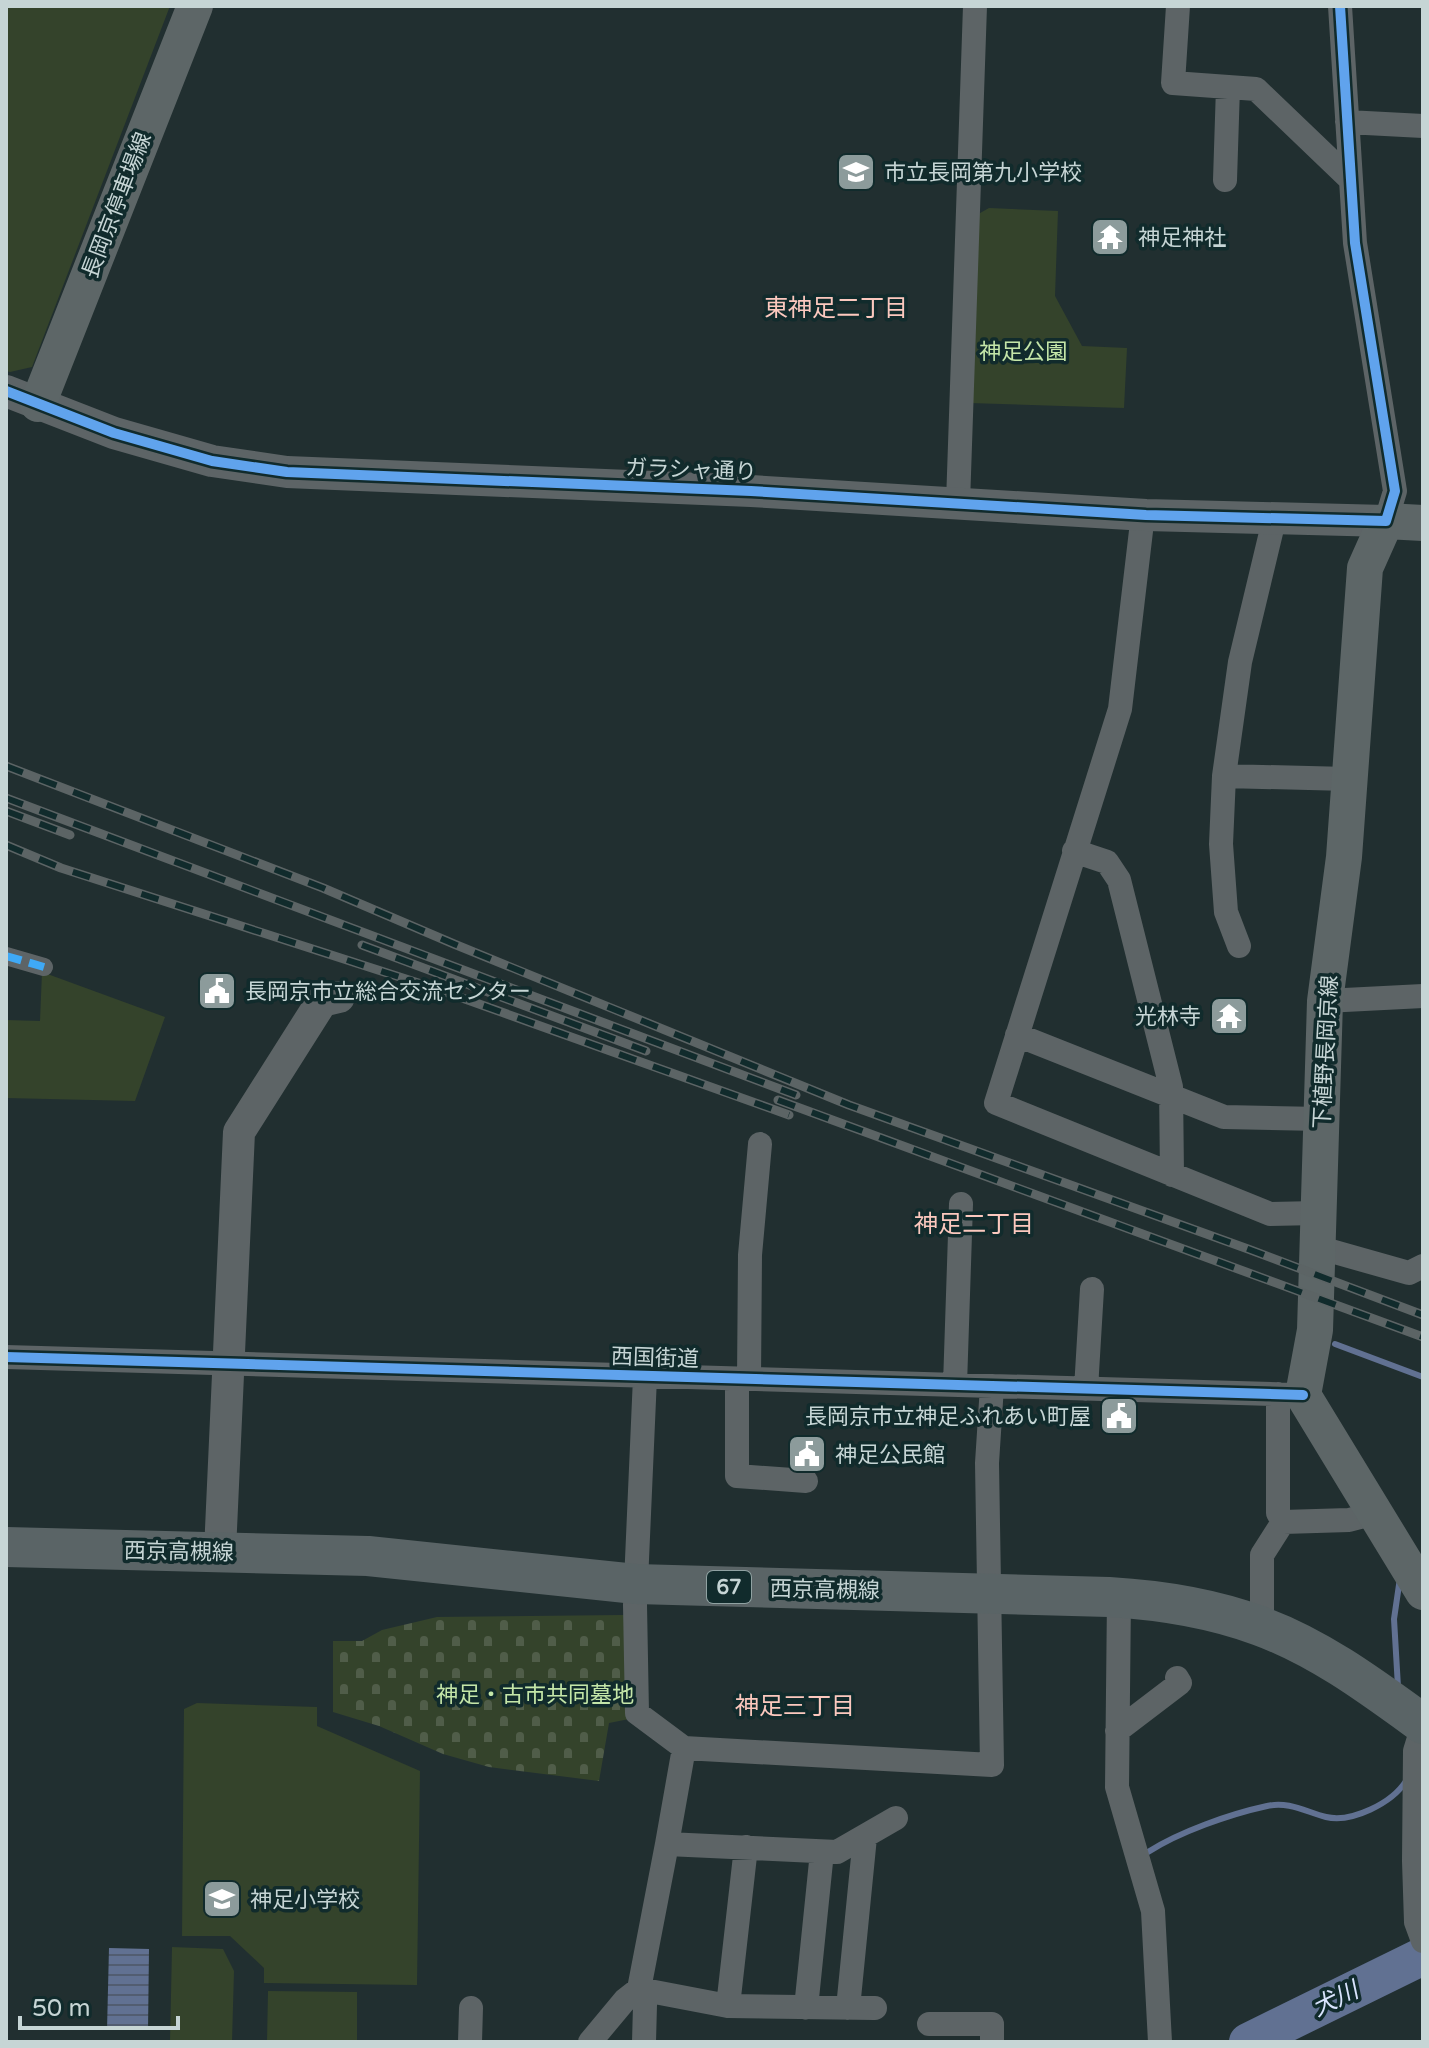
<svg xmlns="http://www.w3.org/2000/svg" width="1429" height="2048" viewBox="0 0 1429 2048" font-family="'Varela Round','Noto Sans JP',sans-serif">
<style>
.cemetery{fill:url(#cemetery-stones)}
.park{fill:#34432b}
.water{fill:url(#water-rules)}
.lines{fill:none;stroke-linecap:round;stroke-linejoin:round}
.stream{stroke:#617192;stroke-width:6}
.river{stroke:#617192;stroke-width:38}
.pedestrian{stroke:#5d6466;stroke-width:18}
.minor{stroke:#5d6466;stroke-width:24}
.tertiary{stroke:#5d6466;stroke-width:32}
.secondary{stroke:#5d6667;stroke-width:36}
.primary{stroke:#5a6466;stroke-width:40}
.rail-casing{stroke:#5c6465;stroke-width:9}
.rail{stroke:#112b2c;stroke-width:6;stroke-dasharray:18;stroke-linecap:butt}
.quiet{stroke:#3fa9f5;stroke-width:8;stroke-dasharray:16 8;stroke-linecap:butt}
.cycleway-casing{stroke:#112b2c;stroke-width:15}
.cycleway{stroke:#60a3ed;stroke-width:10}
.labels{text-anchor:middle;stroke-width:7;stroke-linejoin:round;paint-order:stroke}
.shield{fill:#112b2c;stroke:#90a2a2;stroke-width:2}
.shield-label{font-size:20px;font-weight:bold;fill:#c6d5d5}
.poi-label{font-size:22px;fill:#c6d5d5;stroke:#112b2c;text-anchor:start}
.street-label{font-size:22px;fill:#c6d5d5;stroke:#112b2c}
.park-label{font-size:22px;fill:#c4e6a8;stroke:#112b2c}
.neighbourhood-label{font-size:24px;fill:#fbc8be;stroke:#112b2c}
.water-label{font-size:24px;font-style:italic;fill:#d9e4fd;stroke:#112b2c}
</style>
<defs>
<pattern id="cemetery-stones" width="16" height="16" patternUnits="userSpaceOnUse" patternTransform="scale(2)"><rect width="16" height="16" fill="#34432b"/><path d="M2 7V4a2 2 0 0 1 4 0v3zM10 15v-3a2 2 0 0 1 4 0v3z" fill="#505d49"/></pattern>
<pattern id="water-rules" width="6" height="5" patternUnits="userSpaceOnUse" patternTransform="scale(2)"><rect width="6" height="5" fill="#617192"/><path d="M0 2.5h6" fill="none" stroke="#525d71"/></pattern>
</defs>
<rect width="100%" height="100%" fill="#212f30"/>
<path class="cemetery" d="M 625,1615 L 629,1719 L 609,1723 L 599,1781 L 489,1767 L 443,1754 L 379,1726 L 333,1712 L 333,1641 L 362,1641 L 382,1630 L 437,1617 Z"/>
<path class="park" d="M 6,6 L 170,6 L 32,367 L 10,372 L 6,371 Z
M 989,208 L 1058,211 L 1055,296 L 1082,346 L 1127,348 L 1124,408 L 969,403 L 973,217 Z
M 42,972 L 165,1017 L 135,1101 L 6,1098 L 6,1020 L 40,1021 Z
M 197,1703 L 317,1707 L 317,1726 L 420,1771 L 417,1985 L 264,1983 L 264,1968 L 230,1936 L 182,1936 L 184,1709 Z
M 172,1947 L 223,1949 L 234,1971 L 232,2042 L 170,2042 Z
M 268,1991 L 357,1992 L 357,2042 L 267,2042 Z"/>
<path class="water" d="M 109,1948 L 149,1949 L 148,2030 L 107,2030 Z"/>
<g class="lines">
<path class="stream" d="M 1335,1344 L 1423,1377
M 1398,1687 L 1394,1619 L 1400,1578
M 1148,1852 C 1179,1832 1230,1814 1267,1806 C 1289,1801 1306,1812 1326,1817 C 1352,1823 1392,1803 1406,1781"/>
<path class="river" d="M 1248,2042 L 1423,1956"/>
<path class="pedestrian" d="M 6,956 L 44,967"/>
<path class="minor" d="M 1178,6 L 1173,83 L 1256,89 L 1350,179
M 1340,6 L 1355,243 L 1395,491 L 1386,521
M 1347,122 L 1423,126
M 1225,180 L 1228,87
M 958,503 L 975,6
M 1143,514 L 1120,709 L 996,1103 L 1270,1214 L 1317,1213
M 1224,776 L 1348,779
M 1074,851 L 1107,862 L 1119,880 L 1171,1087 L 1172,1175
M 1239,946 L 1226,912 L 1221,844 L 1224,776 L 1240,662 L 1275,516
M 1325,1001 L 1423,996
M 1017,1035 L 1224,1117 L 1321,1119
M 1317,1247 L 1409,1273 L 1423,1266
M 6,1357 L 1303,1395
M 645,1377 L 635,1605 L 637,1713 L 684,1748 L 992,1765 L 987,1463 L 992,1386
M 737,1379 L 737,1476 L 806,1481
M 749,1379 L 750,1255 L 760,1144
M 955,1385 L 961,1204
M 1086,1389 L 1092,1289
M 1278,1394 L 1278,1513 L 1283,1522
M 1119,1597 L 1117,1787 L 1153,1911 L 1160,2042
M 1262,1626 L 1262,1555 L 1283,1522 L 1349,1520 L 1376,1513
M 1423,1725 L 1415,1751 L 1414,1861 L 1416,1922 L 1423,1941
M 1117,1731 L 1180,1683 L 1177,1678
M 667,1844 L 684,1748
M 728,2006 L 746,1847
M 806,2008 L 822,1852
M 848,2008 L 865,1837
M 929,2024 L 992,2024 L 992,2042
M 470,2042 L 471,2008
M 590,2042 L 625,2000 L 639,1989 L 728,2006 L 875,2008
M 644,2042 L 645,2005 L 639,1989 L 667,1844 L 837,1852 L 896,1818"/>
<path class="tertiary" d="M 6,391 L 114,433 L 212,461 L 287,472 L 751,491 L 1146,515 L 1386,521
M 220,1551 L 239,1132 L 322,1001 L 339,997"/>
<path class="secondary" d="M 38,404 L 195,6
M 1423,523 L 1386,521 L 1365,568 L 1344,857 L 1325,1001 L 1315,1330 L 1303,1395 L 1423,1592"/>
<path class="primary" d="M 6,1547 L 368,1556 L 636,1584 L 1109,1597 C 1160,1600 1212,1608 1260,1626 C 1320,1648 1372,1687 1423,1724"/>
<g class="rail-casing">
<path id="rail" d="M 6,766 L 323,888 L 454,944 L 849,1105 L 1248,1249 L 1423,1315
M 6,798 L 796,1095
M 6,811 L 70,835
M 6,845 L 61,868 L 437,989 L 789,1115
M 362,945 L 646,1051
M 778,1100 L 1423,1337"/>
</g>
<use href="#rail" class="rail"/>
<path class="quiet" d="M 6,956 L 44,967"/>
<g class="cycleway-casing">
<path id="cycleway" d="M 6,391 L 114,433 L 212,461 L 287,472 L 751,491 L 1146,515 L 1386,521 L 1395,491 L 1355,243 L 1340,6
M 6,1357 L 1303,1395"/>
</g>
<use href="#cycleway" class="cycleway"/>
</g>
<defs>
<g id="school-square" transform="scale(2)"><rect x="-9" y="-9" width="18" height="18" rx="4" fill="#8c9b9b" stroke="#112b2c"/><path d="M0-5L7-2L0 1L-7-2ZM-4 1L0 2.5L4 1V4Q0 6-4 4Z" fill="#fff"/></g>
<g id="temple-square" transform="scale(2)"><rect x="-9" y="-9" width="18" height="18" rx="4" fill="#8c9b9b" stroke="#112b2c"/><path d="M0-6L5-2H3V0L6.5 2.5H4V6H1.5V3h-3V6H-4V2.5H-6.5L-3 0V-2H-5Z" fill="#fff"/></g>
<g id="civic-square" transform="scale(2)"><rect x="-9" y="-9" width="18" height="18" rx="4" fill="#8c9b9b" stroke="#112b2c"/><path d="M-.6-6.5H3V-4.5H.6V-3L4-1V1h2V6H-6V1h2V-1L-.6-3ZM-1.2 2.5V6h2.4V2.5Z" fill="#fff"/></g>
</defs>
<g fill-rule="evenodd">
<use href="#school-square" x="856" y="172"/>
<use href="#temple-square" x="1110" y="237"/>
<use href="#civic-square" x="217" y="991"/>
<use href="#temple-square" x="1229" y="1016"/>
<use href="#civic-square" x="1119" y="1416"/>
<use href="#civic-square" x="807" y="1454"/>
<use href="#school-square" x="222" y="1899"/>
</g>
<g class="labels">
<rect class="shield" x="707" y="1571" width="44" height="32" rx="6"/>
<g class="shield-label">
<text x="729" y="1594">67</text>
</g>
<g class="poi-label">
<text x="884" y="180">市立長岡第九小学校</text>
<text x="1138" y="245">神足神社</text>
<text x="245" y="999">長岡京市立総合交流センター</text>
<text x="1201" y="1024" text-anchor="end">光林寺</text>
<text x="1091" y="1424" text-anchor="end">長岡京市立神足ふれあい町屋</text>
<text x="835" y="1462">神足公民館</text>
<text x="250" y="1907">神足小学校</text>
</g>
<g class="street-label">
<text transform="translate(116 205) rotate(-69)" y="8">長岡京停車場線</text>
<text transform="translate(691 469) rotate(2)" y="8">ガラシャ通り</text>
<text transform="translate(1325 1052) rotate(-87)" y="8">下植野長岡京線</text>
<text transform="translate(655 1357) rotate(2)" y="8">西国街道</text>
<text transform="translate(179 1551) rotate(1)" y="8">西京高槻線</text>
<text transform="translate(825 1589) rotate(1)" y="8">西京高槻線</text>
</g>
<g class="park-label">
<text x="1023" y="359">神足公園</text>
<text x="535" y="1702">神足・古市共同墓地</text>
</g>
<g class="neighbourhood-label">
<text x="836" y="316">東神足二丁目</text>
<text x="974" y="1232">神足二丁目</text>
<text x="795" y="1714">神足三丁目</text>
</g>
<g class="water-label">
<text transform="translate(1335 1999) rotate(-26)" y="8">犬川</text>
</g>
</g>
<rect width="1429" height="2048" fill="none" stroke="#c6d5d5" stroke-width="16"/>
<path d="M20 2016v12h158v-12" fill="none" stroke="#c6d5d5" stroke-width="4"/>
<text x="32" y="2016" font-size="24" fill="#c6d5d5" stroke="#112b2c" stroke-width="6" paint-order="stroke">50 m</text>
</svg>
